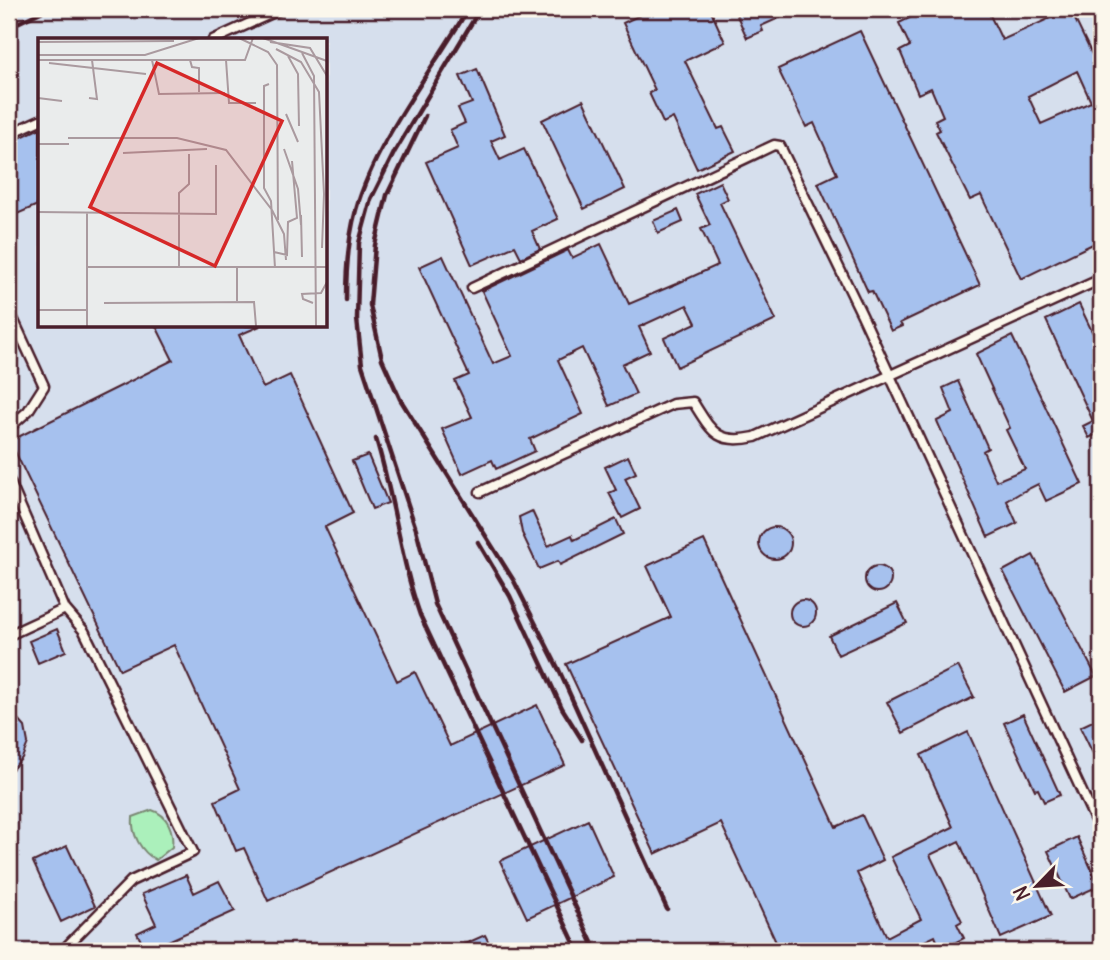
<svg xmlns="http://www.w3.org/2000/svg" width="1110" height="960" viewBox="0 0 1110 960" font-family="Delius,sans-serif">
<style>
.built{fill:#d6dfed;fill-rule:evenodd}
.green{fill:#abf0bb;stroke:#7a8873;stroke-width:2}
.building{fill:#a6c1ee;stroke:#4a1f2b;stroke-width:2;fill-rule:evenodd}
.lines{fill:none;stroke-linecap:round;stroke-linejoin:round}
.service-casing{stroke:#4a1f2b;stroke-width:13}
.service{stroke:#fbf7ec;stroke-width:8}
.rail{stroke:#4a1f2b;stroke-width:4.5}
.inset-road{fill:none;stroke:#aa9a9f;stroke-width:2}
.view{fill:#d62828;fill-opacity:0.15;stroke:#d62828;stroke-width:3.5}
.inset-edge{fill:none;stroke:#4a1f2b;stroke-width:3.5}
</style>
<rect width="100%" height="100%" fill="#eaecec"/>
<filter id="ink" filterUnits="userSpaceOnUse"><feTurbulence type="fractalNoise" baseFrequency=".0143" numOctaves="2"/><feDisplacementMap in="SourceGraphic" scale="14" xChannelSelector="R" yChannelSelector="G"/><feConvolveMatrix kernelMatrix="1 2 1 2 8 2 1 2 1" color-interpolation-filters="sRGB"/></filter>
<g filter="url(#ink)">
<path class="built" d="M 9,9 L 1101,9 L 1101,951 L 9,951 ZM 40,40 L 326,40 L 326,326 L 40,326 Z"/>
<path class="green" d="M 152,810 C 168,815 174,831 172,847 L 156,860 C 141,852 131,834 133,817 Z"/>
<path class="building" d="M 653,9 L 710,9 L 725,42 L 685,61 L 718,129 L 723,127 L 735,151 L 697,169 L 673,118 L 663,123 L 659,114 L 649,93 L 655,90 L 623,23 Z
M 734,9 L 799,9 L 761,26 L 763,31 L 747,38 Z
M 928,9 L 987,9 L 1002,40 L 1070,9 L 1101,73 L 1101,240 L 1021,279 L 981,195 L 970,200 L 936,132 L 940,130 L 935,120 L 943,116 L 931,88 L 918,94 L 900,51 L 910,46 L 899,23 ZM 1077,71 L 1091,102 L 1041,124 L 1028,96 Z
M 860,31 L 980,285 L 900,323 L 902,326 L 891,331 L 872,291 L 868,292 L 818,183 L 837,174 L 814,123 L 806,127 L 778,69 Z
M 477,69 L 505,135 L 491,141 L 500,160 L 524,149 L 558,219 L 532,231 L 540,249 L 521,258 L 515,246 L 472,265 L 426,162 L 458,148 L 450,130 L 465,123 L 458,108 L 472,103 L 460,76 Z
M 583,100 L 625,189 L 584,209 L 542,120 Z
M 40,128 L 40,204 L 17,214 L 9,196 L 9,143 Z
M 720,182 L 728,199 L 720,203 L 776,320 L 677,367 L 664,338 L 696,323 L 687,305 L 639,327 L 650,351 L 622,364 L 636,394 L 609,406 L 582,348 L 558,360 L 583,414 L 530,439 L 535,451 L 496,469 L 492,460 L 462,474 L 442,429 L 472,417 L 455,381 L 469,375 L 419,267 L 443,256 L 493,364 L 512,356 L 482,291 L 568,250 L 572,258 L 601,244 L 629,304 L 676,284 L 718,265 L 701,229 L 710,225 L 695,194 Z
M 678,210 L 683,222 L 658,233 L 653,221 Z
M 1079,304 L 1101,350 L 1101,438 L 1099,433 L 1089,438 L 1083,426 L 1093,421 L 1046,320 Z
M 156,326 L 260,326 L 239,335 L 263,388 L 290,375 L 353,513 L 325,527 L 397,681 L 415,672 L 450,746 L 537,705 L 565,765 L 268,901 L 244,848 L 236,851 L 215,801 L 240,789 L 174,645 L 120,670 L 10,441 L 173,360 Z
M 1012,336 L 1082,484 L 1046,501 L 1038,484 L 1020,493 L 1007,501 L 1017,523 L 988,537 L 937,421 L 953,413 L 943,388 L 958,381 L 988,448 L 983,451 L 996,481 L 1025,469 L 1006,430 L 1010,428 L 976,354 Z
M 368,455 L 388,503 L 372,509 L 352,461 Z
M 628,456 L 636,473 L 625,478 L 640,509 L 622,518 L 609,493 L 616,490 L 605,467 Z
M 532,511 L 548,546 L 572,535 L 574,540 L 616,519 L 623,534 L 560,565 L 558,561 L 539,569 L 522,533 L 519,517 Z
M759 543a16 16 0 1 1 32 0a16 16 0 1 1-32 0Z
M 704,540 L 836,827 L 862,815 L 883,860 L 857,873 L 887,937 L 921,919 L 891,857 L 953,827 L 921,755 L 968,732 L 1051,916 L 1001,938 L 959,841 L 930,855 L 962,921 L 957,924 L 964,938 L 941,950 L 935,936 L 904,951 L 780,951 L 721,823 L 655,854 L 566,664 L 671,617 L 647,566 Z
M 1033,555 L 1096,676 L 1065,692 L 1003,571 Z
M865 579a13 13 0 1 1 26 0a13 13 0 1 1-26 0Z
M790 613a13 13 0 1 1 26 0a13 13 0 1 1-26 0Z
M 897,603 L 907,623 L 838,655 L 829,636 Z
M 57,629 L 66,651 L 38,663 L 29,641 Z
M 958,666 L 974,697 L 903,733 L 887,702 Z
M 9,709 L 25,727 L 28,743 L 22,758 L 9,773 Z
M 1023,714 L 1060,795 L 1044,802 L 1038,789 L 1035,790 L 1004,723 Z
M 1101,717 L 1101,770 L 1080,727 Z
M 588,820 L 614,877 L 527,918 L 500,861 Z
M 1077,837 L 1099,886 L 1070,899 L 1048,851 Z
M 67,846 L 95,906 L 61,922 L 33,862 Z
M 186,875 L 194,893 L 219,881 L 235,911 L 146,951 L 137,933 L 156,924 L 142,894 Z
M 485,935 L 493,951 L 449,951 Z"/>
<g class="lines">
<g class="service-casing">
<path id="service" d="M 213,40 L 281,9
M 9,134 L 40,120
M 472,288 L 774,145 L 780,146 L 862,315 L 1101,833
M 9,310 L 44,386 L 28,411 L 9,428
M 9,480 L 65,609 L 84,631 L 193,852 L 131,881 L 62,951
M 480,492 L 673,404 L 693,402 C 712,432 717,445 755,437 L 1101,279
M 9,635 L 65,609"/>
</g>
<use href="#service" class="service"/>
<path class="rail" d="M 480,9 L 395,151 L 371,199 L 359,243 L 357,319 L 362,365 L 416,529 L 435,604 L 596,951
M 9,14 L 16,9
M 9,27 L 47,9
M 425,116 L 387,195 L 375,245 L 370,305 L 382,359 L 400,399 L 514,581 L 558,668 L 667,909
M 346,300 C 346,269 348,239 356,210 C 374,144 433,69 468,9
M 376,439 C 394,497 400,558 420,615 L 578,951
M 478,542 L 510,596 L 562,708 L 582,740"/>
</g>
</g>
<g transform="translate(38 38)">
<rect width="289" height="289" fill="#eaecec"/>
<path class="inset-road" d="M 201,0 L 230,14 L 239,27 L 240,182M 225,0 L 289,23M 0,4 L 136,3M 232,4 L 272,10 L 289,38M 238,11 L 263,24 L 281,54 L 286,156 L 284,210M 264,15 L 276,38 L 278,288M 0,17 L 107,17 L 161,0M 250,18 L 260,36 L 261,88M 0,22 L 207,22 L 215,0M 114,22 L 121,56 L 187,55M 152,22 L 154,29 L 161,30 L 161,54M 188,22 L 191,65 L 218,65M 11,25 L 108,36M 231,46 L 226,48 L 226,150 L 233,163 L 237,230M 0,60 L 24,63M 51,60 L 59,61 L 54,22M 248,76 L 260,104M 30,100 L 139,100 L 188,112 L 234,172 L 246,196 L 248,222M 0,106 L 31,106M 246,111 L 260,151 L 263,187M 85,115 L 169,111M 0,174 L 178,176 L 178,127M 263,177 L 264,219M 236,214 L 249,217 L 250,184 L 259,180 L 254,123M 49,229 L 289,229M 141,230 L 141,155 L 151,146 L 151,116M 199,230 L 199,263M 66,265 L 216,264 L 218,288M 275,265 L 265,261 L 264,256 L 283,255 L 289,244M 0,272 L 49,272M 49,288 L 49,174"/>
<path class="view" d="M 119,25 L 244,83 L 177,228 L 52,169 Z"/>
<rect width="289" height="289" class="inset-edge"/>
</g>
<rect width="1110" height="960" fill="none" stroke="#fbf7ec" stroke-width="35"/>
<rect x="18" y="18" width="1075" height="925" fill="none" stroke="#4a1f2b" stroke-width="2.5" filter="url(#ink)"/>
<g transform="translate(1037 886) rotate(245)" stroke="#fbf7ec" stroke-width="5" paint-order="stroke">
<path d="M0-5L12 26L0 18L-12 26Z" fill="#4a1f2b"/>
<text y="-10" font-size="19" font-weight="bold" text-anchor="middle" fill="#4a1f2b">N</text>
</g>
</svg>
